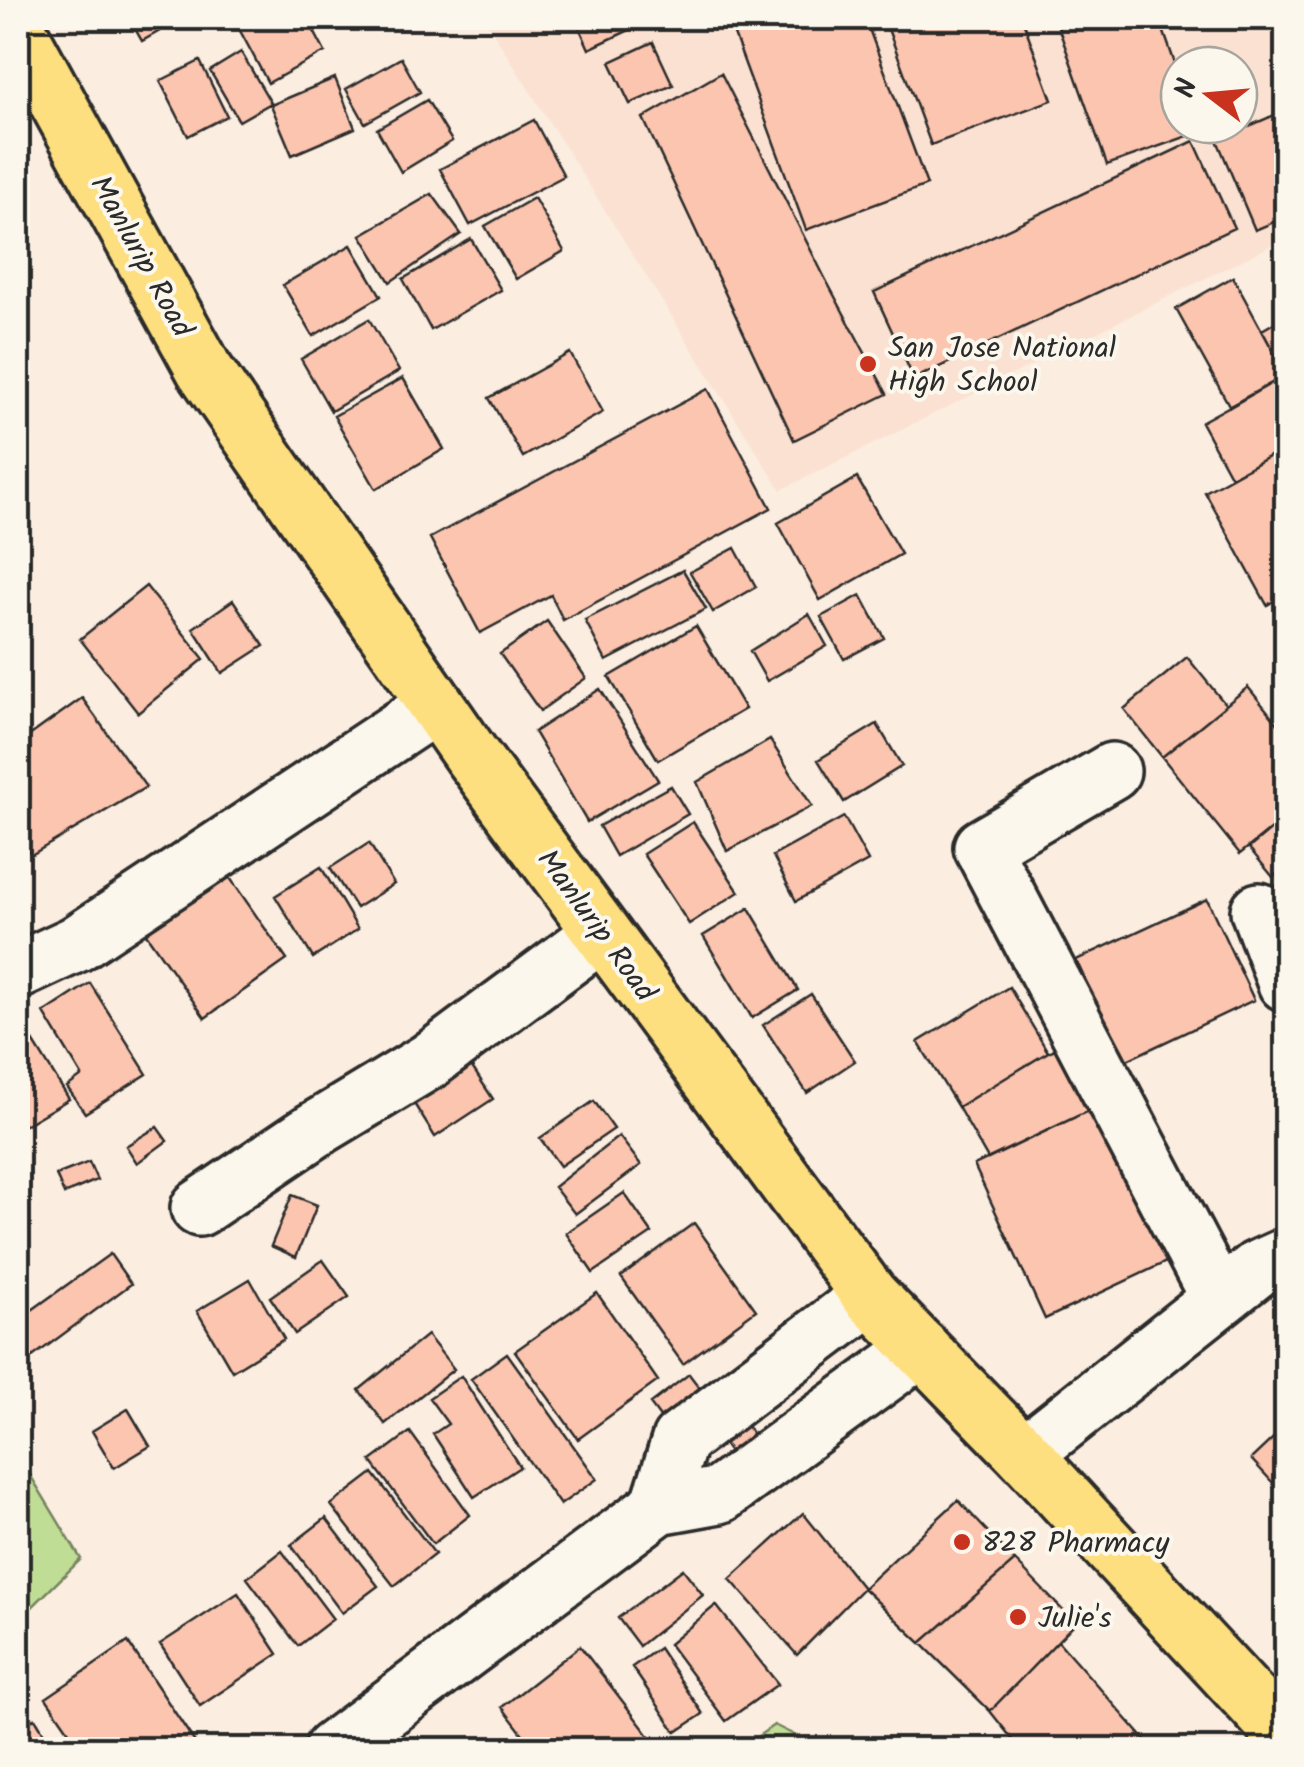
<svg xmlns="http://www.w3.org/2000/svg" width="1304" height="1767" viewBox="0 0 1304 1767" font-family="Kalam,sans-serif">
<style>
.built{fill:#fbe1d1;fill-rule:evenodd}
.green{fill:#c0dd95;stroke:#768460;stroke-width:2.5}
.building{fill:#fcc5af;stroke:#2b2b2b;stroke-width:2.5}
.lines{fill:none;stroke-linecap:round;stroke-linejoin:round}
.minor-casing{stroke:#2b2b2b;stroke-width:62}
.major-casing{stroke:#2b2b2b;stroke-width:62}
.minor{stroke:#fbf7ec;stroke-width:55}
.major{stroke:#fedf80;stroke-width:55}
.poi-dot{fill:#c8321e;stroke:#fbf7ec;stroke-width:4}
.labels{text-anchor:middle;stroke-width:8;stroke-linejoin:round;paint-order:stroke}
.street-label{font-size:30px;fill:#2b2b2b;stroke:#fbf7ec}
.poi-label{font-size:30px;fill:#2b2b2b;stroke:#fbf7ec;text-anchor:start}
</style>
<rect width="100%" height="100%" fill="#fbede0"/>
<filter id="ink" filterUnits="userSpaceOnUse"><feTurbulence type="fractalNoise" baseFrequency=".01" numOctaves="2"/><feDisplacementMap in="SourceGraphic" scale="20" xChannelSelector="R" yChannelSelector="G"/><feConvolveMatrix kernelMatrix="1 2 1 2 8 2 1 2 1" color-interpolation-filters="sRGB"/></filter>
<g filter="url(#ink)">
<path class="built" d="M 484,18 L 1286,18 L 1286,238 L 781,490 ZM 1179,65 L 1239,65 L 1239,125 L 1179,125 Z"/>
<path class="green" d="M 18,1455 L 81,1559 L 18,1621 Z
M 774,1725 L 823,1749 L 740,1749 Z"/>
<path class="building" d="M 129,18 L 183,18 L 142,41 Z
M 250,18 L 307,18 L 325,52 L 268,83 L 237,25 Z
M 575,18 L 655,18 L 589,49 Z
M 728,18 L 865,18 L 927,185 L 806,230 Z
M 884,18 L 1022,18 L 1052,100 L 931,145 Z
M 1055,18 L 1159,18 L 1179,75 L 1179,125 L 1196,125 L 1199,132 L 1107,165 Z
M 653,42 L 673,85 L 630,104 L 610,62 Z
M 241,52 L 271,103 L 239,121 L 210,71 Z
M 401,58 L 420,92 L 365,123 L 346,89 Z
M 200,61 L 227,116 L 188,136 L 160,81 Z
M 721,73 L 826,280 L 887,394 L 794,440 L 643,118 Z
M 335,78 L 355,128 L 292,155 L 271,105 Z
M 427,100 L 452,141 L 401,172 L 377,129 Z
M 1286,110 L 1286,217 L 1255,230 L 1217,140 Z
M 534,120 L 564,176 L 470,225 L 440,169 Z
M 1194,141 L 1234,228 L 914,379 L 874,292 Z
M 432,194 L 461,234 L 390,282 L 361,235 Z
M 534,198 L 564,251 L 516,279 L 485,226 Z
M 471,239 L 501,290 L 431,330 L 403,279 Z
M 351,245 L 381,296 L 313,336 L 283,285 Z
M 1233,277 L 1286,375 L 1230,407 L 1176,309 Z
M 1286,316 L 1286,375 L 1262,330 Z
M 369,319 L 399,371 L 331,411 L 301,359 Z
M 570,353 L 603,412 L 523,457 L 489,398 Z
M 1286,375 L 1286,447 L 1231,477 L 1201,422 Z
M 403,378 L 444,449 L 376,489 L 334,416 Z
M 708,389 L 771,508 L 563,620 L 551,595 L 480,633 L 430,538 Z
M 1286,447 L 1286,594 L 1267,605 L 1205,492 Z
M 857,478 L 901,554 L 820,600 L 778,523 Z
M 735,548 L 756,587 L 713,612 L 690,572 Z
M 683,570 L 706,609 L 606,661 L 585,620 Z
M 146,586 L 204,659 L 138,713 L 80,639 Z
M 861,595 L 884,638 L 844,659 L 821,617 Z
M 233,600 L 264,646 L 222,673 L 193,628 Z
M 809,614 L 827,646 L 767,681 L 750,651 Z
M 547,621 L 586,678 L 540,711 L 500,654 Z
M 696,626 L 745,709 L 658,760 L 609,677 Z
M 1187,657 L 1226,705 L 1162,757 L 1124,709 Z
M 1248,687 L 1286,734 L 1286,817 L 1240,854 L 1162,757 Z
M 600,689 L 658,780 L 587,822 L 534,732 Z
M 82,698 L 146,787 L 31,855 L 18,829 L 18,744 Z
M 877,724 L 902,766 L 844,802 L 818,760 Z
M 770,740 L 812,806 L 727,851 L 697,782 Z
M 671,786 L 688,814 L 616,856 L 599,826 Z
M 844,817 L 868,861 L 796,901 L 773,856 Z
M 1286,817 L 1286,867 L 1273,877 L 1249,848 Z
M 693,822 L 739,892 L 689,924 L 643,854 Z
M 369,843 L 394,884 L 356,908 L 330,868 Z
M 219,862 L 287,960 L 205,1018 L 137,921 Z
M 321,867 L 358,929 L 313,958 L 275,896 Z
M 1207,899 L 1254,1000 L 1123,1062 L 1076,960 Z
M 749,908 L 798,990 L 752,1018 L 703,936 Z
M 90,983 L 147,1074 L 85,1113 L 67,1087 L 82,1076 L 44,1013 Z
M 1009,987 L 1048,1052 L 958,1107 L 918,1042 Z
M 811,994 L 855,1061 L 807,1093 L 763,1025 Z
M 28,1033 L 69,1099 L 18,1129 L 18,1039 Z
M 1071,1042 L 1107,1102 L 988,1159 L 958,1107 L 1048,1052 Z
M 470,1064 L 493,1099 L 435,1137 L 413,1102 Z
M 594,1101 L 614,1129 L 560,1166 L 540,1138 Z
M 1107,1102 L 1179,1256 L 1045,1319 L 974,1165 Z
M 157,1127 L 167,1141 L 137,1163 L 126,1146 Z
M 619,1136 L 641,1165 L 575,1214 L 554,1187 Z
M 89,1162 L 97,1180 L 64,1194 L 56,1175 Z
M 624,1193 L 652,1233 L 593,1273 L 566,1233 Z
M 292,1195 L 317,1205 L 296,1257 L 271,1246 Z
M 694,1223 L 756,1310 L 683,1364 L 621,1277 Z
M 110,1254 L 131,1284 L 27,1361 L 18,1347 L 18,1320 Z
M 323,1260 L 349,1297 L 295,1334 L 270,1297 Z
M 250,1279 L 284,1339 L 232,1371 L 197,1311 Z
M 597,1293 L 658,1381 L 578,1439 L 515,1351 Z
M 427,1335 L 454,1369 L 385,1424 L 359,1390 Z
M 507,1353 L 597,1479 L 560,1505 L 471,1379 Z
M 689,1374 L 708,1399 L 668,1428 L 650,1404 Z
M 461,1376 L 520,1467 L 474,1497 L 433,1434 L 448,1424 L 429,1398 Z
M 128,1409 L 150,1446 L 114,1468 L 92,1431 Z
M 745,1423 L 762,1448 L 739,1465 L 721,1440 Z
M 1286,1426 L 1286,1497 L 1251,1459 Z
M 410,1432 L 470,1515 L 433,1544 L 371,1461 Z
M 373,1473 L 435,1554 L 394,1586 L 331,1505 Z
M 958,1500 L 1015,1561 L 921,1643 L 863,1588 Z
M 803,1513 L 863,1588 L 797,1655 L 730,1579 Z
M 326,1518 L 378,1586 L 342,1613 L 291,1545 Z
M 282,1551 L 333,1619 L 298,1646 L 247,1578 Z
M 1015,1561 L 1075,1623 L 990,1711 L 921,1643 Z
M 683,1569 L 703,1595 L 639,1646 L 618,1618 Z
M 238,1593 L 278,1654 L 200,1706 L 160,1644 Z
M 716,1605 L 778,1684 L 726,1721 L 669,1644 Z
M 1058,1641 L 1154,1750 L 1021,1750 L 990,1711 Z
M 128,1642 L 200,1750 L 82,1750 L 46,1698 Z
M 580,1646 L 660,1750 L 535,1750 L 502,1707 Z
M 659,1648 L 703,1714 L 676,1732 L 632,1667 Z
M 35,1718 L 54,1750 L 18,1750 L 18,1729 Z"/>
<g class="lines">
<g class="minor-casing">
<path id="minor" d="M 1112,771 L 982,847 L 1219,1299
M 1259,911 L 1286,983
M 18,971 L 76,944 L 436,705
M 199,1208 L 313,1131 L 429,1061 L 602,933
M 1024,1454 L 1257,1269 L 1286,1256
M 659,1506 L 680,1440 L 870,1296
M 332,1750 L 659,1506 L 720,1495 L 921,1348"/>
</g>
<g class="major-casing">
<path id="major" d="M 18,30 L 204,369 L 471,755 L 870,1296 L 1024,1454 L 1286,1737"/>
</g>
<use href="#minor" class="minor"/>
<use href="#major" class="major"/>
</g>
</g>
<g class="poi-dot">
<circle cx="868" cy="364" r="10"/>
<circle cx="962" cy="1542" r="10"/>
<circle cx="1018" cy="1617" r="10"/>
</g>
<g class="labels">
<g class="street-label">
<text transform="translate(142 256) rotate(61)" y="10">Manlurip Road</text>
<text transform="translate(597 925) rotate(54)" y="10">Manlurip Road</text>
</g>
<g class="poi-label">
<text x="888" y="357">San Jose National<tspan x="888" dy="34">High School</tspan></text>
<text x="982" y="1552">828 Pharmacy</text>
<text x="1038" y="1627">Julie's</text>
</g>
</g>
<rect width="1304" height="1767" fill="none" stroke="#fbf7ec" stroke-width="60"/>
<rect x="30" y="30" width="1244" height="1707" fill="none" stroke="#2b2b2b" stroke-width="4" filter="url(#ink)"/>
<g transform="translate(1209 95) rotate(286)"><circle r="48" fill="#fbf7ec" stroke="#a8a59f" stroke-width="2.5"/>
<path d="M0-8L18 38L0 25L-18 38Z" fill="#c8321e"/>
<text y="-15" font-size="28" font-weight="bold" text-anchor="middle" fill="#2b2b2b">N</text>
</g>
</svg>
